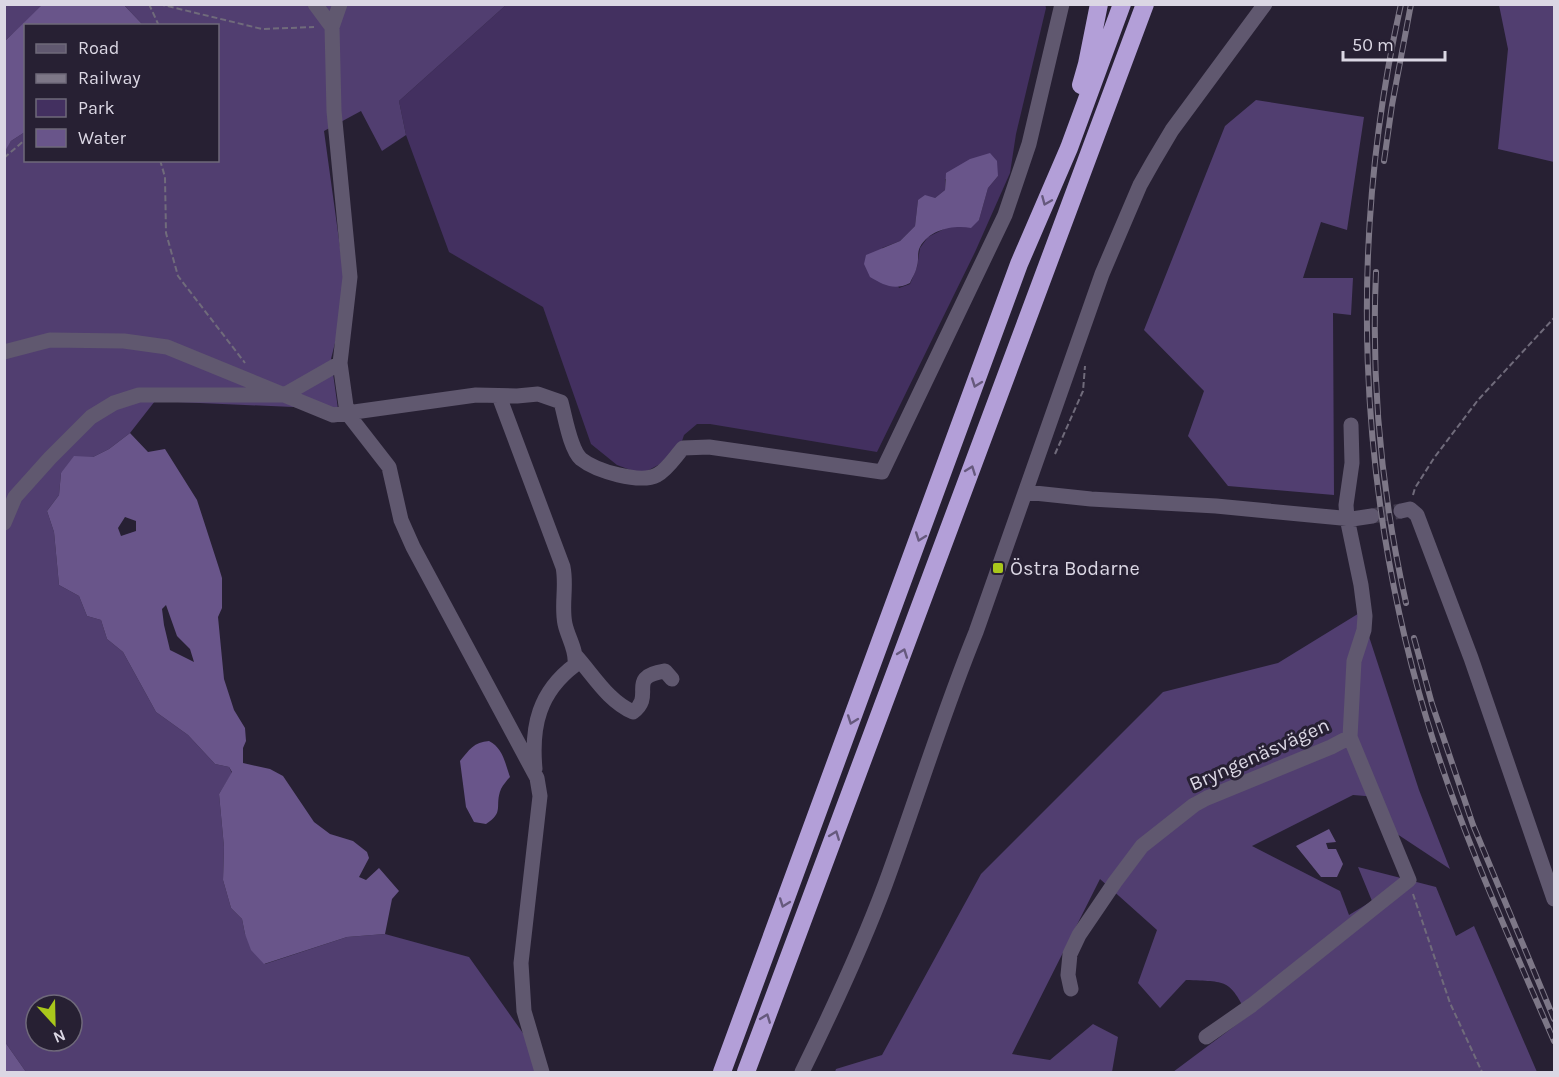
<svg xmlns="http://www.w3.org/2000/svg" width="1559" height="1077" viewBox="0 0 1559 1077" font-family="Karla,sans-serif">
<style>
.green{fill:#433060;fill-rule:evenodd}
.forest{fill:#513e70;fill-rule:evenodd}
.water{fill:#69558a;fill-rule:evenodd}
.lines{fill:none;stroke-linecap:round;stroke-linejoin:round}
.minor-tunnel{stroke:#423b4e;stroke-width:15;stroke-dasharray:15 8;stroke-linecap:butt}
.path{stroke:#706b7b;stroke-width:2;stroke-dasharray:6 3;stroke-linecap:butt}
.minor{stroke:#60586f;stroke-width:15}
.highway{stroke:#b39fd8;stroke-width:18}
.rail-casing{stroke:#7d7787;stroke-width:6}
.rail{stroke:#272033;stroke-width:4;stroke-dasharray:11;stroke-linecap:butt}
.oneway{stroke:#66597d}
.poi-dot{fill:#a9c71b;stroke:#272033;stroke-width:2}
.labels{text-anchor:middle;stroke-width:6;stroke-linejoin:round;paint-order:stroke}
.poi-label{font-size:20px;fill:#dbd7e4;stroke:#272033;text-anchor:start}
.street-label{font-size:20px;fill:#dbd7e4;stroke:#272033}
</style>
<rect width="100%" height="100%" fill="#272033"/>
<path class="green" d="M 1045,4 L 1046,8 L 1016,134 L 1010,173 L 975,252 L 877,452 L 710,424 L 697,424 L 684,435 L 681,444 L 660,464 L 647,471 L 636,472 L 617,465 L 591,444 L 543,307 L 449,252 L 406,135 L 399,101 L 506,5 ZM 998,176 L 988,188 L 979,220 L 948,227 L 928,237 L 920,248 L 917,267 L 910,284 L 899,288 L 882,248 L 900,241 L 915,226 L 918,200 L 935,198 L 945,190 L 945,179 Z"/>
<path class="forest" d="M 5,5 L 43,5 L 5,41 Z
M 124,5 L 506,5 L 399,101 L 406,135 L 382,151 L 361,111 L 324,131 L 344,276 L 341,319 L 331,359 L 338,409 L 155,401 L 130,433 L 109,449 L 61,473 L 59,495 L 47,511 L 54,532 L 59,585 L 79,596 L 87,616 L 101,620 L 107,639 L 123,652 L 156,712 L 188,735 L 215,764 L 229,767 L 232,773 L 219,794 L 224,847 L 223,880 L 231,908 L 242,919 L 245,934 L 265,964 L 347,937 L 385,934 L 469,957 L 535,1050 L 545,1072 L 26,1072 L 5,1042 L 4,151 L 11,141 L 25,132 L 26,160 L 218,160 L 218,26 L 143,25 ZM 36,1005 L 72,1005 L 72,1041 L 36,1041 Z
M 1499,5 L 1554,5 L 1554,162 L 1498,149 L 1508,49 Z
M 1256,100 L 1364,117 L 1347,230 L 1321,222 L 1303,278 L 1353,278 L 1351,315 L 1333,313 L 1334,495 L 1228,486 L 1188,436 L 1204,391 L 1144,330 L 1225,126 Z
M 1361,612 L 1419,790 L 1450,869 L 1391,830 L 1378,797 L 1353,795 L 1252,846 L 1340,891 L 1349,915 L 1372,901 L 1358,867 L 1436,887 L 1456,936 L 1474,926 L 1537,1072 L 1173,1072 L 1248,1016 C 1229,978 1227,982 1186,980 L 1160,1008 L 1138,983 L 1157,930 L 1100,879 L 1012,1054 L 1050,1060 L 1093,1024 L 1118,1037 L 1112,1072 L 835,1072 L 836,1069 L 882,1055 L 981,874 L 1163,692 L 1278,663 Z"/>
<path class="water" d="M 43,4 L 124,5 L 143,25 L 26,26 L 25,132 L 11,141 L 5,151 L 5,41 Z
M 990,153 L 997,161 L 998,176 L 988,188 L 979,220 L 971,228 C 954,225 930,229 920,247 C 917,252 919,260 917,266 C 916,272 912,278 910,283 C 894,291 884,285 870,277 L 864,264 L 866,255 L 900,241 L 915,226 L 918,200 L 925,195 L 935,198 L 945,190 L 946,173 L 970,159 Z
M 130,433 L 148,452 L 165,449 L 197,500 L 219,568 L 222,578 L 222,608 L 218,617 L 224,679 L 234,710 L 245,728 L 246,741 L 243,748 L 243,763 L 270,769 L 283,776 L 314,822 L 330,834 L 353,841 L 367,852 L 369,858 L 359,877 L 366,880 L 379,868 L 399,891 L 392,899 L 385,934 L 347,937 L 264,964 L 251,950 L 245,934 L 242,919 L 231,908 L 223,880 L 224,847 L 219,794 L 232,772 L 229,767 L 215,764 L 188,735 L 156,712 L 123,652 L 107,639 L 101,620 L 87,616 L 79,596 L 59,585 L 54,532 L 47,511 L 59,495 L 61,473 L 74,456 L 93,457 L 109,449 ZM 125,517 L 136,521 L 136,531 L 121,536 L 118,528 ZM 166,605 L 177,636 L 190,649 L 194,662 L 170,650 L 164,625 L 162,609 Z
M 489,741 C 503,748 505,763 510,777 C 507,780 503,785 501,789 C 494,806 505,812 486,824 L 474,822 L 466,807 L 460,761 C 469,750 474,742 489,741 Z
M 1329,829 L 1336,842 L 1326,843 L 1328,849 L 1336,849 L 1343,864 L 1337,877 L 1321,877 L 1296,846 Z
M 4,1042 L 5,1042 L 26,1072 L 5,1072 Z"/>
<g class="lines">
<path class="minor-tunnel" d="M 1372,516 L 1401,511"/>
<path class="path" d="M 149,4 L 159,26
M 159,4 L 262,29 L 314,27
M 4,158 L 26,139
M 160,160 L 165,177 L 166,233 L 178,276 L 245,363
M 1055,454 L 1083,391 L 1085,366
M 1413,495 L 1415,488 L 1434,458 L 1478,400 L 1554,318
M 1413,894 L 1450,1003 L 1482,1072"/>
<path class="minor" d="M 315,4 L 332,27
M 4,352 L 50,340 L 124,341 L 167,347 L 333,415 L 347,413 L 340,363 L 350,277 L 334,111 L 332,27 L 340,4
M 499,396 L 563,567 C 567,586 561,605 565,624 C 568,638 577,650 575,665 C 539,692 531,726 535,769
M 1025,492 L 1091,499 L 1216,506 L 1352,519 L 1372,516
M 1401,511 L 1410,509 L 1417,515 L 1471,658 L 1554,899
M 4,523 L 15,497 L 50,458 L 91,417 L 114,403 L 139,395 L 284,395 L 340,363
M 576,656 C 594,676 608,701 633,712 C 656,695 625,677 665,671 L 672,679
M 1071,989 L 1068,975 L 1070,954 L 1079,935 L 1115,882 L 1142,846 L 1194,805 L 1207,798 L 1331,747 L 1350,737 L 1354,661 L 1364,630 L 1365,616 L 1361,585 L 1347,518 L 1346,505 L 1352,463 L 1351,425
M 1206,1037 L 1252,1005 L 1409,880 L 1350,737
M 542,1072 L 524,1011 L 521,963 L 540,796 L 537,778 L 413,547 L 401,520 L 389,467 L 347,413 L 476,395 L 517,396 L 538,394 L 561,402 C 565,416 570,449 581,459 C 596,471 640,484 657,475 C 667,470 675,457 683,448 L 709,447 L 882,472 L 1005,215 L 1029,144 L 1062,4
M 802,1072 C 832,1011 861,949 885,885 C 916,801 942,715 976,632 L 1102,274 L 1140,185 L 1153,162 L 1172,130 L 1265,4"/>
<path class="highway" d="M 1081,85 L 1087,64 L 1099,4
M 722,1072 L 1019,264 L 1069,148 L 1122,4
M 746,1072 L 1145,4"/>
<g class="rail-casing">
<path id="rail" d="M 1401,4 C 1348,240 1357,485 1426,717 C 1459,828 1508,935 1554,1041
M 1384,161 L 1392,105 L 1411,4
M 1376,272 C 1371,381 1382,496 1406,603
M 1414,638 L 1432,704 L 1473,825 L 1554,1019"/>
</g>
<use href="#rail" class="rail"/>
</g>
<defs><path id="oneway-chevron" d="M-2-3.5L2.5 0L-2 3.5" fill="none" stroke-width="1.6" stroke-linecap="round" stroke-linejoin="round" transform="scale(1.5)"/></defs>
<g class="oneway">
<use href="#oneway-chevron" transform="translate(1046 201) rotate(113)"/>
<use href="#oneway-chevron" transform="translate(976 383) rotate(110)"/>
<use href="#oneway-chevron" transform="translate(971 470) rotate(-69)"/>
<use href="#oneway-chevron" transform="translate(920 537) rotate(110)"/>
<use href="#oneway-chevron" transform="translate(903 653) rotate(-70)"/>
<use href="#oneway-chevron" transform="translate(852 720) rotate(110)"/>
<use href="#oneway-chevron" transform="translate(835 835) rotate(-69)"/>
<use href="#oneway-chevron" transform="translate(784 903) rotate(110)"/>
<use href="#oneway-chevron" transform="translate(766 1018) rotate(-69)"/>
</g>
<rect class="poi-dot" x="992" y="562" width="12" height="12" rx="3"/>
<g class="labels">
<g class="poi-label">
<text x="1010" y="575">Östra Bodarne</text>
</g>
<g class="street-label">
<text transform="translate(1259 754) rotate(-24)" y="7">Bryngenäsvägen</text>
</g>
</g>
<rect width="1559" height="1077" fill="none" stroke="#dbd7e4" stroke-width="12"/>
<rect x="24" y="24" width="195" height="138" fill="#272033" stroke="#6f697a" stroke-width="1.5"/>
<rect x="36" y="44" width="30" height="9" fill="#60586f" stroke="#6f697a" stroke-width="1.5"/>
<text x="78" y="54" font-size="18" fill="#dbd7e4">Road</text>
<rect x="36" y="74" width="30" height="9" fill="#7d7787" stroke="#6f697a" stroke-width="1.5"/>
<text x="78" y="84" font-size="18" fill="#dbd7e4">Railway</text>
<rect x="36" y="99" width="30" height="18" fill="#433060" stroke="#6f697a" stroke-width="1.5"/>
<text x="78" y="114" font-size="18" fill="#dbd7e4">Park</text>
<rect x="36" y="129" width="30" height="18" fill="#69558a" stroke="#6f697a" stroke-width="1.5"/>
<text x="78" y="144" font-size="18" fill="#dbd7e4">Water</text>
<g transform="translate(54 1023) rotate(158)"><circle r="28" fill="#272033" stroke="#6f697a" stroke-width="1.5"/>
<path d="M0-4.5L10 22L0 15L-10 22Z" fill="#a9c71b"/>
<text y="-9" font-size="16" font-weight="bold" text-anchor="middle" fill="#dbd7e4">N</text>
</g>
<path d="M1343 51v9h102v-9" fill="none" stroke="#dbd7e4" stroke-width="3"/>
<text x="1352" y="51" font-size="18" fill="#dbd7e4" stroke="#272033" stroke-width="4.5" paint-order="stroke">50 m</text>
</svg>
